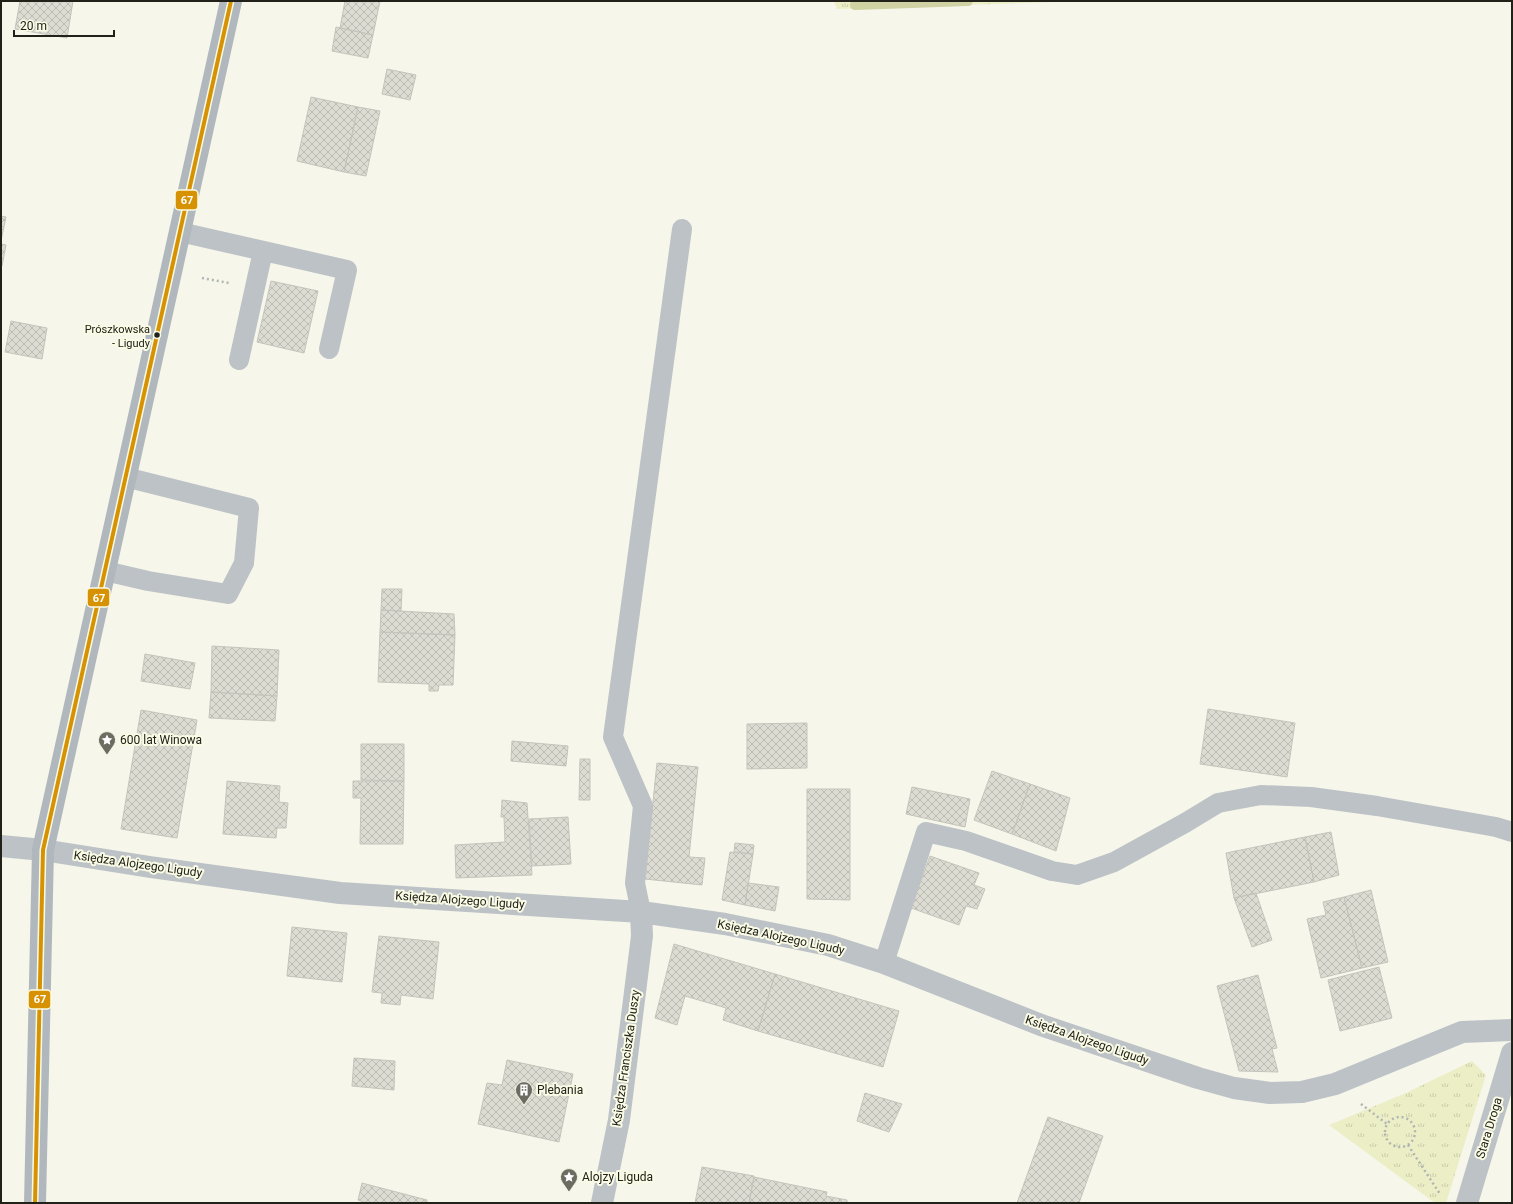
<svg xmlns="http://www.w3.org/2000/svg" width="1513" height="1204" viewBox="0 0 1513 1204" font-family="Roboto,sans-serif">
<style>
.grass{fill:url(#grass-tufts)}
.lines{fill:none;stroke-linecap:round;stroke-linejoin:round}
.stream{stroke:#d0d2a3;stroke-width:10}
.building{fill:url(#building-cross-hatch);stroke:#c4c4bc}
.path{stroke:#b0b5b4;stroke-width:2.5;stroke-dasharray:2 3;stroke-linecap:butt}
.service{stroke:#bcc2c6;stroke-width:20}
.minor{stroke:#bcc2c6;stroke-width:22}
.secondary{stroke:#b0b8bd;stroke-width:22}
.bus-1-casing{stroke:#fafbe5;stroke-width:7}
.bus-1{stroke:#d79204;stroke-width:4}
.bus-dot{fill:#21211a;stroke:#fafbe5;stroke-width:1.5}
.labels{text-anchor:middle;stroke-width:4;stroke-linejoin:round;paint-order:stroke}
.bus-label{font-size:11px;fill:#21211a;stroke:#fafbe5;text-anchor:end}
.poi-label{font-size:12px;fill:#21211a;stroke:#fafbe5;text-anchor:start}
.street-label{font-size:12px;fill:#21211a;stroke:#fafbe5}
.line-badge{stroke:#fafbe5;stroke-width:1.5}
.badge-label{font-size:11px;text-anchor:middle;font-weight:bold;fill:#fff}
</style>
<defs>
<pattern id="grass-tufts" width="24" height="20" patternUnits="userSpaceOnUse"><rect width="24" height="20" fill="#eceec6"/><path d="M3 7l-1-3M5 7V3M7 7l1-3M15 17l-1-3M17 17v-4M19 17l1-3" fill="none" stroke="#caccaa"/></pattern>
<pattern id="building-cross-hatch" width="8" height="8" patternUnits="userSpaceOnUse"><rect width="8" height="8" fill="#dcdcd3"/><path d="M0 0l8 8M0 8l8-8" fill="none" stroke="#bcbcb5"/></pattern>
</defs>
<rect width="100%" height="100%" fill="#f6f6ea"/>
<path class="grass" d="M 834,1 L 1085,1 L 837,9 Z
M 1472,1061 L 1486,1075 L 1446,1203 L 1435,1203 L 1329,1125 L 1406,1093 Z"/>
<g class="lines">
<path class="stream" d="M 855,5 L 968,1"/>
</g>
<path class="building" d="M 20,1 L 73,1 L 67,38 L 15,29 Z
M 345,1 L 380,1 L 373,35 L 340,28 Z
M 336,27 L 373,35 L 368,58 L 332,51 Z
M 387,69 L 416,75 L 410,100 L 382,94 Z
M 311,97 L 358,107 L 344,172 L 297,161 Z
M 358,107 L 380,111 L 366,176 L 344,172 Z
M 1,216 L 6,217 L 1,241 Z
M 1,244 L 6,245 L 2,266 L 1,266 Z
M 271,281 L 318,291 L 304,353 L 257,342 Z
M 11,321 L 47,328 L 42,359 L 5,352 Z
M 382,589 L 402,589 L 401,611 L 381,610 Z
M 381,610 L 454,614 L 455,635 L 380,632 Z
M 380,632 L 455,635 L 453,685 L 439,685 L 438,691 L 429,691 L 429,684 L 378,682 Z
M 212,646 L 279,650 L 277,696 L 211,692 Z
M 145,654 L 195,663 L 190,689 L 141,681 Z
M 211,692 L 277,696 L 275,721 L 209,718 Z
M 1208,709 L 1295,723 L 1287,777 L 1200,764 Z
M 141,710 L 197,720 L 177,838 L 121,829 Z
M 807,723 L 807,768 L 747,769 L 747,724 Z
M 512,741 L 568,746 L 566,766 L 511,761 Z
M 361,744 L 404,744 L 404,781 L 361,780 Z
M 580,759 L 590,759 L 590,800 L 579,800 Z
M 657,763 L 698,767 L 689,857 L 705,858 L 702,885 L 645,879 Z
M 992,771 L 1030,784 L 1012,834 L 974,820 Z
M 227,781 L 280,786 L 279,802 L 288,803 L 286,828 L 277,828 L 276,838 L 223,834 Z
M 353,781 L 404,781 L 403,844 L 360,844 L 361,798 L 353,798 Z
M 1030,784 L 1070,798 L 1056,851 L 1012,834 Z
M 912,787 L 970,799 L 965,827 L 906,814 Z
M 807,789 L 850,789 L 850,900 L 807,899 Z
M 502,800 L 527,803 L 532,875 L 456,878 L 455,845 L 505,842 L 504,817 L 501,817 Z
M 568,817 L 571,864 L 532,866 L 529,819 Z
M 1331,832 L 1339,875 L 1314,882 L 1305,837 Z
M 1305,837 L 1314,882 L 1234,898 L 1226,853 Z
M 735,843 L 754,845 L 753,854 L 734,852 Z
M 730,852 L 753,854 L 745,905 L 722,900 Z
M 930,856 L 979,873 L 974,885 L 985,889 L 977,909 L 966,906 L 959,925 L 911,908 Z
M 748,883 L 779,887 L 775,911 L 745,905 Z
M 1371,890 L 1388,962 L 1362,968 L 1344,897 Z
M 1256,893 L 1272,940 L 1252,947 L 1234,898 Z
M 1344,897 L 1362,968 L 1321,978 L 1307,919 L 1326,915 L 1323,902 Z
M 292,927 L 347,933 L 342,982 L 287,976 Z
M 379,936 L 439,942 L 433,999 L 401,995 L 400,1005 L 381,1003 L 382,993 L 372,992 Z
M 674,944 L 775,974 L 758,1031 L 723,1020 L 726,1008 L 685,996 L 677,1025 L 655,1018 Z
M 1379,967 L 1392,1018 L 1340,1031 L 1328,980 Z
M 775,974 L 899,1011 L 883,1067 L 758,1031 Z
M 1258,975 L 1277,1048 L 1272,1049 L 1278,1072 L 1239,1071 L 1217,986 Z
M 354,1058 L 395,1061 L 394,1090 L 352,1086 Z
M 507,1060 L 573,1074 L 559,1142 L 478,1124 L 487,1083 L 502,1085 Z
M 865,1093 L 902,1104 L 889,1132 L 857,1121 Z
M 1048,1117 L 1103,1136 L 1079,1203 L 1017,1203 Z
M 702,1167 L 754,1176 L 749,1203 L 695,1203 Z
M 754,1177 L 827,1192 L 826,1196 L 847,1200 L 847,1203 L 749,1203 Z
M 362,1183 L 427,1200 L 427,1203 L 367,1203 L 358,1200 Z"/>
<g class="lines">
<path class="path" d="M 202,278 L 229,283
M 1361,1104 L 1387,1124
M1385 1132a15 15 0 1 1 30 0a15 15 0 1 1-30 0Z
M 1408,1145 L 1440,1194"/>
<path class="service" d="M 180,232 L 347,270 L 329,349
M 239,360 L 263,251
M 105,571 L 148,581 L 228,594 L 244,563 L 249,508 L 125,477
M 641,912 L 635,883 L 643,806 L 613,737 L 682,229
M 884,963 L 926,832 L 966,841 L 1052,871 L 1077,875 L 1114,862 L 1185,823 L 1218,803 L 1261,795 L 1311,797 L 1377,806 L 1496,827 L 1512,832"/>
<path class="minor" d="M 1,846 L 43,850 L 150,867 L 340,893 L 641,912 L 725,924 L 828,945 L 884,963 L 1041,1025 L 1198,1078 L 1234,1088 L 1270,1093 L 1302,1092 L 1335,1084 L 1462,1032 L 1512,1030
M 602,1203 L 619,1120 L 642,936 L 641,912
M 1467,1203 L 1512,1053"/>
<path class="secondary" d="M 35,1203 L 43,850 L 231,1"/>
<g class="bus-1-casing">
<path id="bus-1" d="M 35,1203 L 43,850 L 231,1"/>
</g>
<use href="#bus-1" class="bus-1"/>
</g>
<defs>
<g id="sight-pin" transform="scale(0.9)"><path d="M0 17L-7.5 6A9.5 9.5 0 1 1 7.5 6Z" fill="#6c6c63" stroke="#fafbe5"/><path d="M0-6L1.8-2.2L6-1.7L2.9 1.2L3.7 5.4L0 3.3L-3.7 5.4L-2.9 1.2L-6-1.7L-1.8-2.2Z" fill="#fff"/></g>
<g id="building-pin" transform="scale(0.9)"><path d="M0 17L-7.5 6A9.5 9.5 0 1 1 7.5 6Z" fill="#6c6c63" stroke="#fafbe5"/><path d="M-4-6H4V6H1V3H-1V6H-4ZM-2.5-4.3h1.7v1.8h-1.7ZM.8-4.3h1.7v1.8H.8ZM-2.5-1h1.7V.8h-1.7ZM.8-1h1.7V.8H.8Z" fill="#fff"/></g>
</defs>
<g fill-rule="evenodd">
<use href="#sight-pin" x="107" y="740"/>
<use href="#building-pin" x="524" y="1090"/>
<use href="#sight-pin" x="569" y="1177"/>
</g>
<circle class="bus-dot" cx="157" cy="335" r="3.5"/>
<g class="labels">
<g class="bus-label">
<text x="150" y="333">Prószkowska<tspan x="150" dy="14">- Ligudy</tspan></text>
</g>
<g class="poi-label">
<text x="120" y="744">600 lat Winowa</text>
<text x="537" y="1094">Plebania</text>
<text x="582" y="1181">Alojzy Liguda</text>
</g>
<g class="street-label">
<text transform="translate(138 864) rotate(8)" y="4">Księdza Alojzego Ligudy</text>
<text transform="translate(460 900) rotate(4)" y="4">Księdza Alojzego Ligudy</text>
<text transform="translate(781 937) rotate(12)" y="4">Księdza Alojzego Ligudy</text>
<text transform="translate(1087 1040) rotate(19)" y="4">Księdza Alojzego Ligudy</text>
<text transform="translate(626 1058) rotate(-82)" y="4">Księdza Franciszka Duszy</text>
<text transform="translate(1489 1128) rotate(-73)" y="4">Stara Droga</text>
</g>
</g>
<g class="line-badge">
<rect x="175" y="190" width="23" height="20" rx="4" fill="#d79204"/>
<rect x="87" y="588" width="23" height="19" rx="4" fill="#d79204"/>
<rect x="28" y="990" width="23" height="19" rx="4" fill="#d79204"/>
</g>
<g class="badge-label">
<text x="187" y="204">67</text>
<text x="99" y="602">67</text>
<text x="40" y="1003">67</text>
</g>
<rect width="1513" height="1204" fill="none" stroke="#21211a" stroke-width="4"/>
<path d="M14 30v6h100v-6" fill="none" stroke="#21211a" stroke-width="2"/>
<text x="20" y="30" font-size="12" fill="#21211a" stroke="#fafbe5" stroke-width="3" paint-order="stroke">20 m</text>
</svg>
